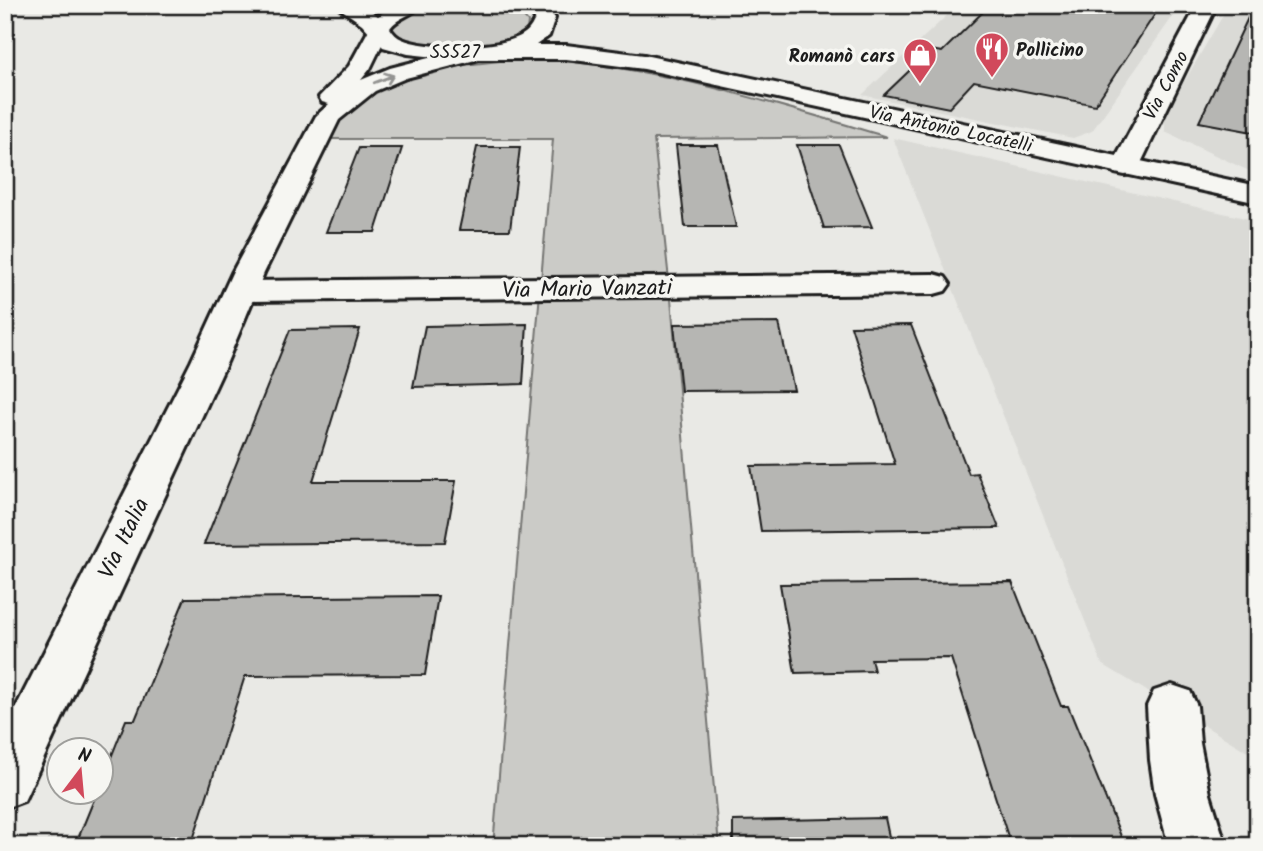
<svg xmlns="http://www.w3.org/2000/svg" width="1263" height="851" viewBox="0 0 1263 851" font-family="Kalam,sans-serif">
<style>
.built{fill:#dadad6}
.green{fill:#cbcbc7;stroke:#747472;stroke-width:2}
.building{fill:#b6b6b3;stroke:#1c1c1c;stroke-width:2}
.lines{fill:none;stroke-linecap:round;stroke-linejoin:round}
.minor-casing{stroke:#1c1c1c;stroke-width:6}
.tertiary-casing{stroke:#1c1c1c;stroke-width:6}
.primary-casing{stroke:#1c1c1c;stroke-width:6}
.minor{fill:#f6f6f2;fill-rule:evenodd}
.tertiary{fill:#f6f6f2;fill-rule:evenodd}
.primary{fill:#f6f6f2;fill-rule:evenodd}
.oneway{stroke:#949492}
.labels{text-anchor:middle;stroke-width:7;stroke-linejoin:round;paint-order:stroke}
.far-poi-label{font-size:19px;font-weight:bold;fill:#1c1c1c;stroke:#f6f6f2;text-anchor:start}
.far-street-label{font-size:19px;fill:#1c1c1c;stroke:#f6f6f2}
.street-label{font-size:23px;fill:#1c1c1c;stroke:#f6f6f2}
</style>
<rect width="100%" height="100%" fill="#e9e9e5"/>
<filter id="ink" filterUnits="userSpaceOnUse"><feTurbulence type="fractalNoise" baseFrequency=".0143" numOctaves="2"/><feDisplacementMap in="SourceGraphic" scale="14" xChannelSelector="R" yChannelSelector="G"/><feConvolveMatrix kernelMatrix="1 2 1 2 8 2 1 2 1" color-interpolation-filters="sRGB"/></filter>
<g filter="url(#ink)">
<path class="built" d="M 958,5 L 1181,5 L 1092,131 L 1073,138 L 862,95 Z
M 1229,5 L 1258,5 L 1258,175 L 1165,132 L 1165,116 L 1170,106 Z
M 893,138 L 1258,221 L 1258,758 L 1102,664 Z"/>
<path class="green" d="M 444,5 C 470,5 511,0 528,22 L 527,29 C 504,49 406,60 392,29 C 401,11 426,7 444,5 Z
M 519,59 C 638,60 773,103 887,137 L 654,139 L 671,299 L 719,846 L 493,846 L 553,139 L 324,139 L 349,104 L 384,86 L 408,77 L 464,65 Z"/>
<path class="building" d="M 990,5 L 1161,5 L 1095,105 L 974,81 L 949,108 L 884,95 L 931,50 L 942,52 Z
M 1254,5 L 1258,5 L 1258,133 L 1199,122 Z
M 676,145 L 718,145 L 736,227 L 685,227 Z
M 797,145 L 839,145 L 872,227 L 824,228 Z
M 477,147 L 520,147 L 510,230 L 459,230 Z
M 359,148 L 402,148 L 375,232 L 326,232 Z
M 779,323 L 794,390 L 681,391 L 674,324 Z
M 527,324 L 523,384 L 413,387 L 425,326 Z
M 911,325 L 969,474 L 977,473 L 999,528 L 761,531 L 751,466 L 895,464 L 851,326 Z
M 360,329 L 313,481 L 456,481 L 445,542 L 204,544 L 290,330 Z
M 1012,582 L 1061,706 L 1068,706 L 1125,846 L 1011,846 L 951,658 L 871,659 L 874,671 L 795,673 L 780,584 Z
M 438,596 L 425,675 L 245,676 L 191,846 L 75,846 L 97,792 L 102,792 L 102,780 L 126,720 L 135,720 L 185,598 Z
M 885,818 L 891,846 L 733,846 L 733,821 Z"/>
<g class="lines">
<g class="minor-casing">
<path id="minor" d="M 934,274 L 945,277 L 950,284 L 945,291 L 934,294 L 240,301 L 228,298 L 224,291 L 228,284 L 240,281 Z
M 1172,685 L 1190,691 L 1197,706 L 1200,743 L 1210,794 L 1226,846 L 1169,846 L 1155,794 L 1150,760 L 1147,706 L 1154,691 Z"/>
</g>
<g class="tertiary-casing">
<path id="tertiary" d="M 1197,5 L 1217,5 L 1139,167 L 1135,173 L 1125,175 L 1115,173 L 1111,167 Z
M 379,22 L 386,24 L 390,28 L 370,69 L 361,80 L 390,68 L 479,45 L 487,47 L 490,52 L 487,57 L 406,78 L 375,91 L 339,120 L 264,273 L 227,362 L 24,801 L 5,808 L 5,729 L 191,362 L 232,273 L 316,116 L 329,104 L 322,102 L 319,97 L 349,66 L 372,24 Z"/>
</g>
<g class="primary-casing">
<path id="primary" d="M 335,5 L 363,5 L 378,16 L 394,5 L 421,5 C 412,16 398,17 390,28 C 393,33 397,37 402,39 C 426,50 500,49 522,35 C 532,29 532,23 538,14 L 552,14 L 555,18 L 549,36 L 536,45 L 566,45 L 644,55 L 1258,186 L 1258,203 L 644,69 L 566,59 L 454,59 L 408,54 L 383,47 L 362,24 Z"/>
</g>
<use href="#minor" class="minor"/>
<use href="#tertiary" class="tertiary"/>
<use href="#primary" class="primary"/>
</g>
<defs><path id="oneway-shaft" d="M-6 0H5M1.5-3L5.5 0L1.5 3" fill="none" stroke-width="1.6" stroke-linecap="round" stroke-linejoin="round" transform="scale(1.75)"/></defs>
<use class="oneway" href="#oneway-shaft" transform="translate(384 79) rotate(-21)"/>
</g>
<defs>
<g id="restaurant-pin" transform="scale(1.75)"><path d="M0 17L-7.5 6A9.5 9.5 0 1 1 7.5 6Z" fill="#d1495b" stroke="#f6f6f2"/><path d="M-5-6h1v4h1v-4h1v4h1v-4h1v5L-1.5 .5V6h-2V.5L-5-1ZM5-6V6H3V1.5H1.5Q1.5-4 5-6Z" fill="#fff"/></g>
<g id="shop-pin" transform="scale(1.75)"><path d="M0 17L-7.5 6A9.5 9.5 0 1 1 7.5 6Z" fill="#d1495b" stroke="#f6f6f2"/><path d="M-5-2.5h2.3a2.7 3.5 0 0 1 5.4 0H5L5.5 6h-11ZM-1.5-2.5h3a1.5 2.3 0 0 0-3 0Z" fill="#fff"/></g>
</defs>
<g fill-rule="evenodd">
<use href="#restaurant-pin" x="992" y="49"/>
<use href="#shop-pin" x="920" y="55"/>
</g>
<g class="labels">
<g class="far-poi-label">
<text x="1016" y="56">Pollicino</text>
<text x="895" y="62" text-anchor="end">Romanò cars</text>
</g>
<g class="far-street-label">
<text x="455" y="58">SS527</text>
<text transform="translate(1165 85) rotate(-62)" y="7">Via Como</text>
<text transform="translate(951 128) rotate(12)" y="7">Via Antonio Locatelli</text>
</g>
<g class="street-label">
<text transform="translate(587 288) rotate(-1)" y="8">Via Mario Vanzati</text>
<text transform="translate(123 538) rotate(-64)" y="8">Via Italia</text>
</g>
</g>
<rect width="1263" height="851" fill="none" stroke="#f6f6f2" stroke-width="28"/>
<rect x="14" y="14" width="1235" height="823" fill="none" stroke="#1c1c1c" stroke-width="2.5" filter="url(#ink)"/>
<g transform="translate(80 771) rotate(16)"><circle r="33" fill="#f6f6f2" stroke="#9f9f9c" stroke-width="2"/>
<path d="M0-5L12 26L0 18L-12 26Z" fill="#d1495b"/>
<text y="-10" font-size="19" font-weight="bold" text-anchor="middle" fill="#1c1c1c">N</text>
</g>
</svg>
